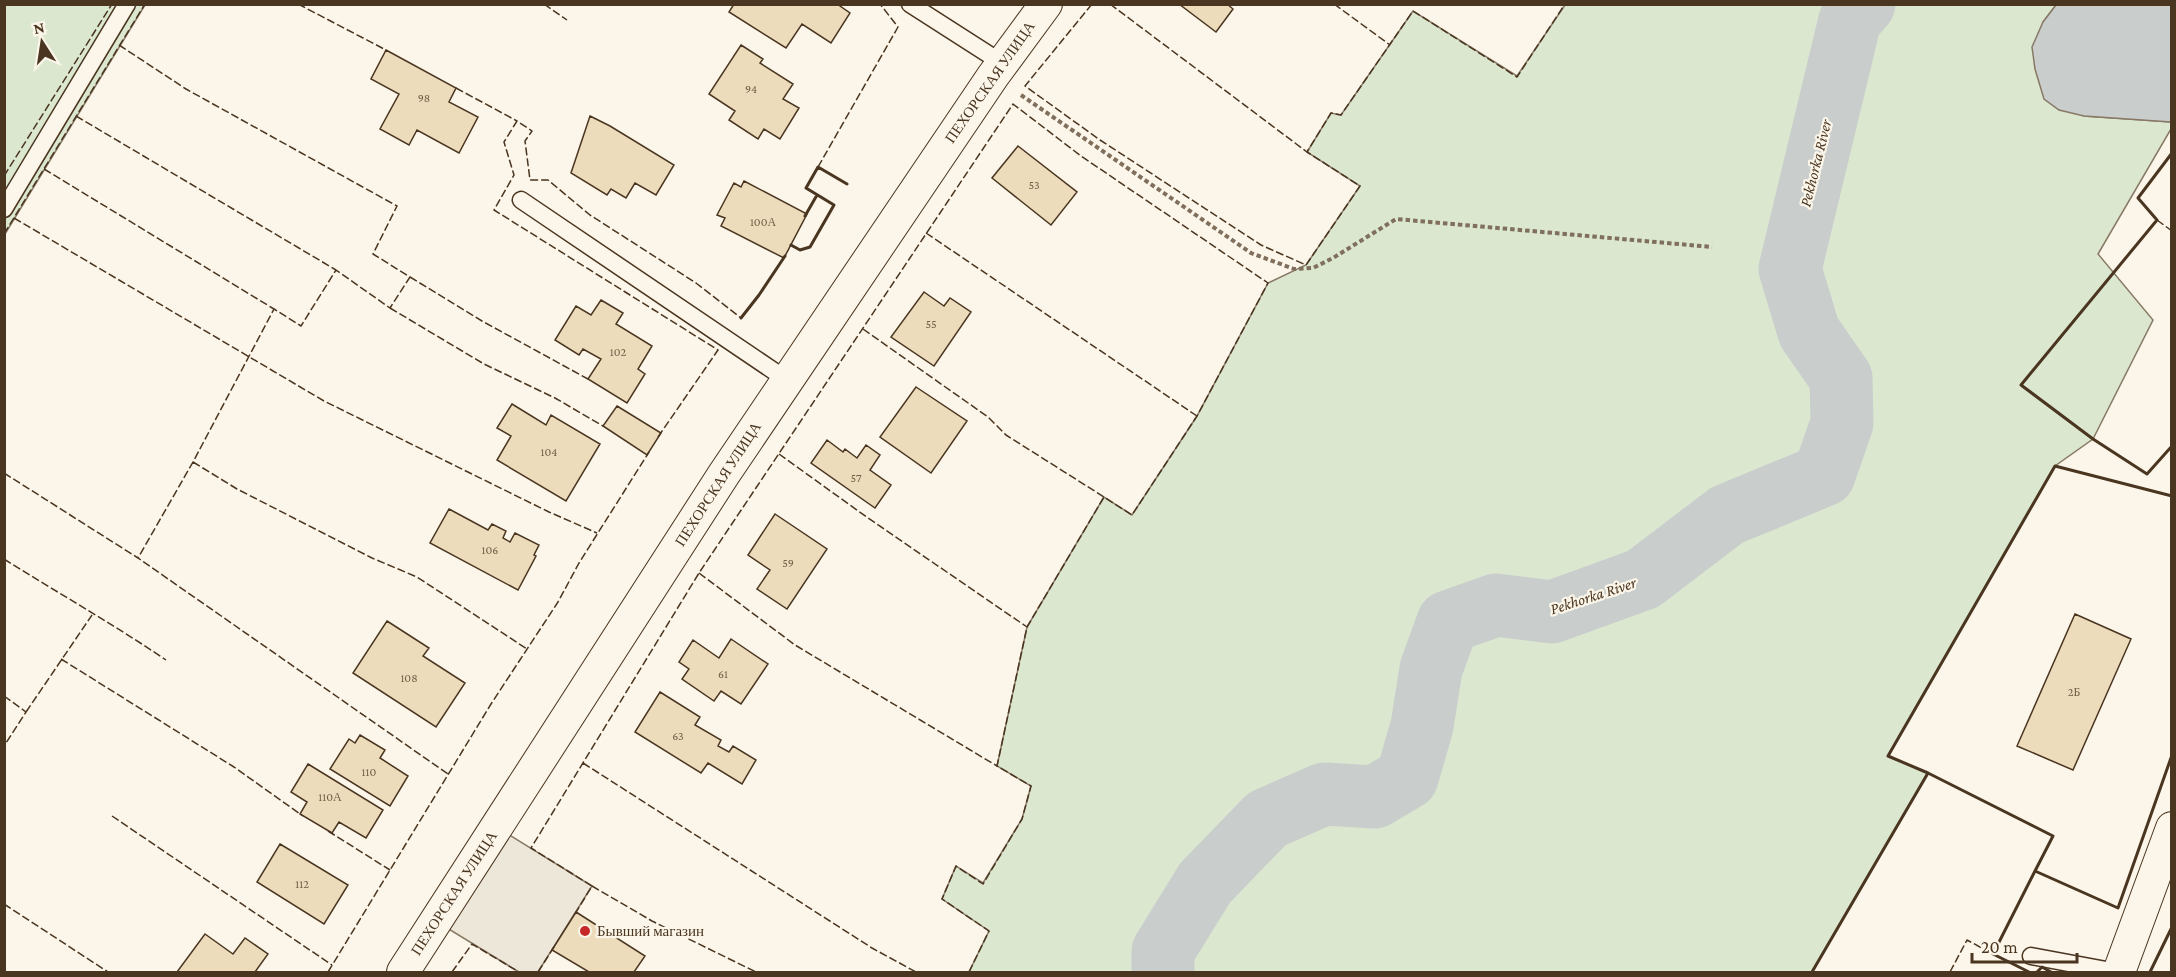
<svg xmlns="http://www.w3.org/2000/svg" width="2176" height="977" viewBox="0 0 2176 977" font-family="'Crimson Pro',serif">
<style>
.green{fill:#dce7d0;stroke:#887966;stroke-width:1.5}
.parking{fill:#ede7d9;stroke:#887966;stroke-width:1.5}
.water{fill:#c9cecd;stroke:#887966;stroke-width:1.5}
.lines{fill:none;stroke-linecap:round;stroke-linejoin:round}
.river{stroke:#c9cecd;stroke-width:63}
.building{fill:#ecdcbc;stroke:#4a3520;stroke-width:1.5}
.service-casing{stroke:#4a3520;stroke-width:19}
.minor-casing{stroke:#4a3520;stroke-width:34}
.path{stroke:#7f6f5c;stroke-width:4;stroke-dasharray:4.5 3;stroke-linecap:butt}
.service{stroke:#fbf6e9;stroke-width:16}
.minor{stroke:#fbf6e9;stroke-width:32}
.fence{stroke:#4a3520;stroke-width:1.5;stroke-dasharray:8 3;stroke-linecap:butt}
.wall{stroke:#4a3520;stroke-width:3}
.poi-dot{fill:#c62828;stroke:#fbf6e9;stroke-width:2}
.labels{text-anchor:middle;stroke-width:4.5;stroke-linejoin:round;paint-order:stroke}
.number-label{font-size:12px;fill:#725f47}
.street-label{font-size:15px;fill:#4a3520;stroke:#fbf6e9}
.poi-label{font-size:15px;fill:#4a3520;stroke:#fbf6e9;text-anchor:start}
.water-label{font-size:16px;font-style:italic;fill:#4a3520;stroke:#fbf6e9}
</style>
<rect width="100%" height="100%" fill="#fbf6e9"/>
<path class="green" d="M 5,5 L 145,5 L 5,234 Z
M 1565,5 L 2056,5 L 2043,22 L 2084,116 L 2171,122 L 2171,129 L 2098,254 L 2153,320 L 2093,439 L 2055,466 L 1888,756 L 1928,773 L 1812,972 L 969,972 L 989,931 L 942,899 L 956,866 L 983,883 L 1022,819 L 1031,786 L 997,766 L 1027,627 L 1104,497 L 1132,515 L 1197,416 L 1268,283 L 1306,265 L 1360,186 L 1307,152 L 1331,113 L 1341,115 L 1413,11 L 1517,76 Z"/>
<path class="parking" d="M 506,833 L 592,886 L 538,972 L 519,972 L 447,928 Z"/>
<path class="water" d="M 2056,5 L 2171,5 L 2171,122 L 2084,116 L 2059,110 L 2044,99 L 2035,69 L 2032,47 L 2043,22 Z"/>
<g class="lines">
<path class="river" d="M 1163,972 L 1163,951 L 1205,883 L 1267,819 L 1324,794 L 1375,797 L 1407,778 L 1422,726 L 1431,669 L 1448,622 L 1496,605 L 1552,612 L 1643,579 L 1727,515 L 1824,475 L 1842,423 L 1841,378 L 1809,332 L 1790,269 L 1850,20 L 1864,4"/>
</g>
<path class="building" d="M 734,4 L 837,4 L 850,13 L 831,43 L 802,24 L 786,48 L 729,12 Z
M 1179,4 L 1227,4 L 1233,9 L 1216,32 Z
M 741,45 L 763,59 L 760,63 L 793,84 L 783,99 L 799,108 L 780,139 L 764,129 L 758,139 L 729,120 L 735,111 L 709,94 Z
M 386,50 L 456,88 L 449,102 L 478,117 L 459,153 L 417,130 L 409,145 L 380,129 L 399,94 L 371,79 Z
M 590,116 L 610,126 L 674,165 L 656,195 L 635,183 L 626,198 L 611,189 L 607,195 L 571,173 Z
M 1018,146 L 1077,192 L 1051,225 L 992,178 Z
M 744,181 L 807,214 L 784,258 L 721,226 L 725,218 L 717,215 L 734,183 L 741,187 Z
M 924,292 L 944,306 L 950,298 L 971,312 L 934,366 L 891,337 Z
M 601,300 L 623,313 L 616,324 L 652,346 L 638,369 L 645,374 L 627,403 L 588,379 L 601,359 L 583,349 L 579,355 L 555,340 L 576,306 L 591,315 Z
M 916,387 L 967,421 L 931,473 L 880,437 Z
M 512,404 L 546,425 L 551,415 L 600,444 L 566,501 L 497,460 L 511,436 L 497,428 Z
M 617,406 L 661,433 L 647,455 L 603,426 Z
M 827,440 L 843,452 L 845,449 L 857,458 L 866,445 L 880,455 L 870,470 L 891,485 L 875,508 L 811,463 Z
M 449,509 L 488,530 L 492,524 L 506,531 L 503,538 L 510,542 L 515,533 L 539,545 L 534,555 L 536,556 L 518,590 L 430,543 Z
M 775,514 L 827,549 L 787,609 L 757,589 L 770,570 L 748,555 Z
M 2075,614 L 2131,639 L 2073,770 L 2017,746 Z
M 387,621 L 429,648 L 423,656 L 465,683 L 436,727 L 353,673 Z
M 731,639 L 768,664 L 741,704 L 721,691 L 714,701 L 682,679 L 689,669 L 679,662 L 693,640 L 719,658 Z
M 660,692 L 700,717 L 695,725 L 721,740 L 718,746 L 729,752 L 733,746 L 756,760 L 742,784 L 708,763 L 701,773 L 635,732 Z
M 360,735 L 385,750 L 380,758 L 408,776 L 390,806 L 330,769 L 349,739 L 355,743 Z
M 308,764 L 383,810 L 366,838 L 339,822 L 332,833 L 300,814 L 307,802 L 291,792 Z
M 280,844 L 348,885 L 324,924 L 257,882 Z
M 576,912 L 645,956 L 634,972 L 589,972 L 552,950 Z
M 205,934 L 233,954 L 245,938 L 268,954 L 255,972 L 177,972 Z"/>
<g class="lines">
<g class="service-casing">
<path id="service" d="M 910,4 L 1002,63
M 521,200 L 787,380
M 4,209 L 127,4
M 2031,956 L 2117,972"/>
</g>
<g class="minor-casing">
<path id="minor" d="M 403,972 L 724,474 L 993,76 L 1046,4
M 2119,972 L 2172,828"/>
</g>
<path class="path" d="M 1021,95 L 1251,253 L 1294,269 L 1313,268 L 1333,258 L 1396,219 L 1712,247"/>
<use href="#service" class="service"/>
<use href="#minor" class="minor"/>
<path class="fence" d="M 298,4 L 386,50
M 544,4 L 567,20
M 1092,4 L 1025,86 L 1100,140 L 1261,245 L 1306,265 L 1360,186 L 1307,152 L 1331,113 L 1341,115 L 1413,11 L 1517,77 L 1565,4
M 1110,4 L 1307,152
M 1334,4 L 1390,45
M 119,45 L 186,89 L 397,206 L 373,254 L 410,277 L 390,308 L 336,270 L 301,326 L 274,309 L 193,462 L 138,558
M 456,88 L 517,121
M 76,116 L 336,270
M 818,167 L 898,27 L 880,4
M 44,169 L 274,309
M 4,176 L 112,4
M 14,218 L 324,401 L 549,512 L 597,533
M 2157,220 L 2172,231
M 926,233 L 1197,416
M 4,234 L 145,4
M 410,277 L 482,321 L 588,379
M 390,308 L 484,364 L 555,398 L 603,426
M 863,329 L 988,417 L 1006,435 L 1104,497
M 658,437 L 718,350 L 494,210 L 514,175 L 504,142 L 517,121 L 532,131 L 525,141 L 530,180 L 548,180 L 590,215 L 696,283 L 741,318
M 779,454 L 868,518 L 1027,627
M 193,462 L 237,489 L 372,558 L 417,577 L 527,649
M 4,473 L 138,558 L 448,774
M 4,559 C 58,593 113,624 166,660
M 699,573 L 795,645 L 997,766
M 61,659 L 234,767 L 303,816
M 4,696 L 26,712 L 4,746
M 26,712 L 92,615
M 583,763 L 872,948 L 916,972
M 112,816 L 332,965
M 328,831 L 390,870
M 592,886 L 652,921 L 756,972
M 4,904 L 108,972
M 575,914 L 592,886 L 531,848 L 699,573 L 1013,104 L 1081,156 L 1268,283 L 1197,416 L 1132,515 L 1104,497 L 1027,627 L 997,766 L 1031,786 L 1022,819 L 983,884 L 956,866 L 942,899 L 989,931 L 969,972
M 328,972 L 491,704 L 558,602 L 579,563 L 649,452
M 452,972 L 472,944 L 519,972
M 538,972 L 554,947
M 1950,972 L 1967,940 L 1993,954"/>
<path class="wall" d="M 2172,153 L 2138,198 L 2157,220 L 2021,385 L 2093,439 L 2147,474 L 2172,446
M 805,216 L 817,195
M 791,245 L 800,250 L 810,247 L 834,205 L 806,188 L 818,167 L 847,184
M 741,318 L 759,295 L 785,256
M 1928,773 L 2053,836 L 2035,871
M 1812,972 L 1928,773 L 1888,756 L 2055,466 L 2172,496
M 2029,972 L 1993,954 L 2035,871 L 2118,908 L 2172,755
M 2037,972 L 2042,967 L 2051,972
M 2150,972 L 2172,927"/>
</g>
<circle class="poi-dot" cx="585" cy="931" r="6"/>
<g class="labels">
<g class="number-label">
<text x="751" y="93">94</text>
<text x="424" y="102">98</text>
<text x="1034" y="189">53</text>
<text x="763" y="226">100А</text>
<text x="931" y="328">55</text>
<text x="618" y="356">102</text>
<text x="549" y="456">104</text>
<text x="856" y="482">57</text>
<text x="490" y="554">106</text>
<text x="788" y="567">59</text>
<text x="723" y="678">61</text>
<text x="409" y="682">108</text>
<text x="2074" y="696">2Б</text>
<text x="678" y="740">63</text>
<text x="369" y="776">110</text>
<text x="330" y="801">110А</text>
<text x="302" y="888">112</text>
</g>
<g class="street-label">
<text transform="translate(990 82) rotate(-55)" y="5">ПЕХОРСКАЯ УЛИЦА</text>
<text transform="translate(718 484) rotate(-57)" y="5">ПЕХОРСКАЯ УЛИЦА</text>
<text transform="translate(454 893) rotate(-57)" y="5">ПЕХОРСКАЯ УЛИЦА</text>
</g>
<g class="poi-label">
<text x="597" y="936">Бывший магазин</text>
</g>
<g class="water-label">
<text transform="translate(1815 163) rotate(-76)" y="6">Pekhorka River</text>
<text transform="translate(1593 595) rotate(-18)" y="6">Pekhorka River</text>
</g>
</g>
<rect width="2176" height="977" fill="none" stroke="#4a3520" stroke-width="12"/>
<g transform="translate(42 42) rotate(348)" stroke="#fbf6e9" stroke-width="4.5" paint-order="stroke">
<path d="M0-4.5L10 22L0 15L-10 22Z" fill="#4a3520"/>
<text y="-9" font-size="16" font-weight="bold" text-anchor="middle" fill="#4a3520">N</text>
</g>
<path d="M1972 953v9h105v-9" fill="none" stroke="#4a3520" stroke-width="3"/>
<text x="1981" y="953" font-size="18" fill="#4a3520" stroke="#fbf6e9" stroke-width="4.5" paint-order="stroke">20 m</text>
</svg>
